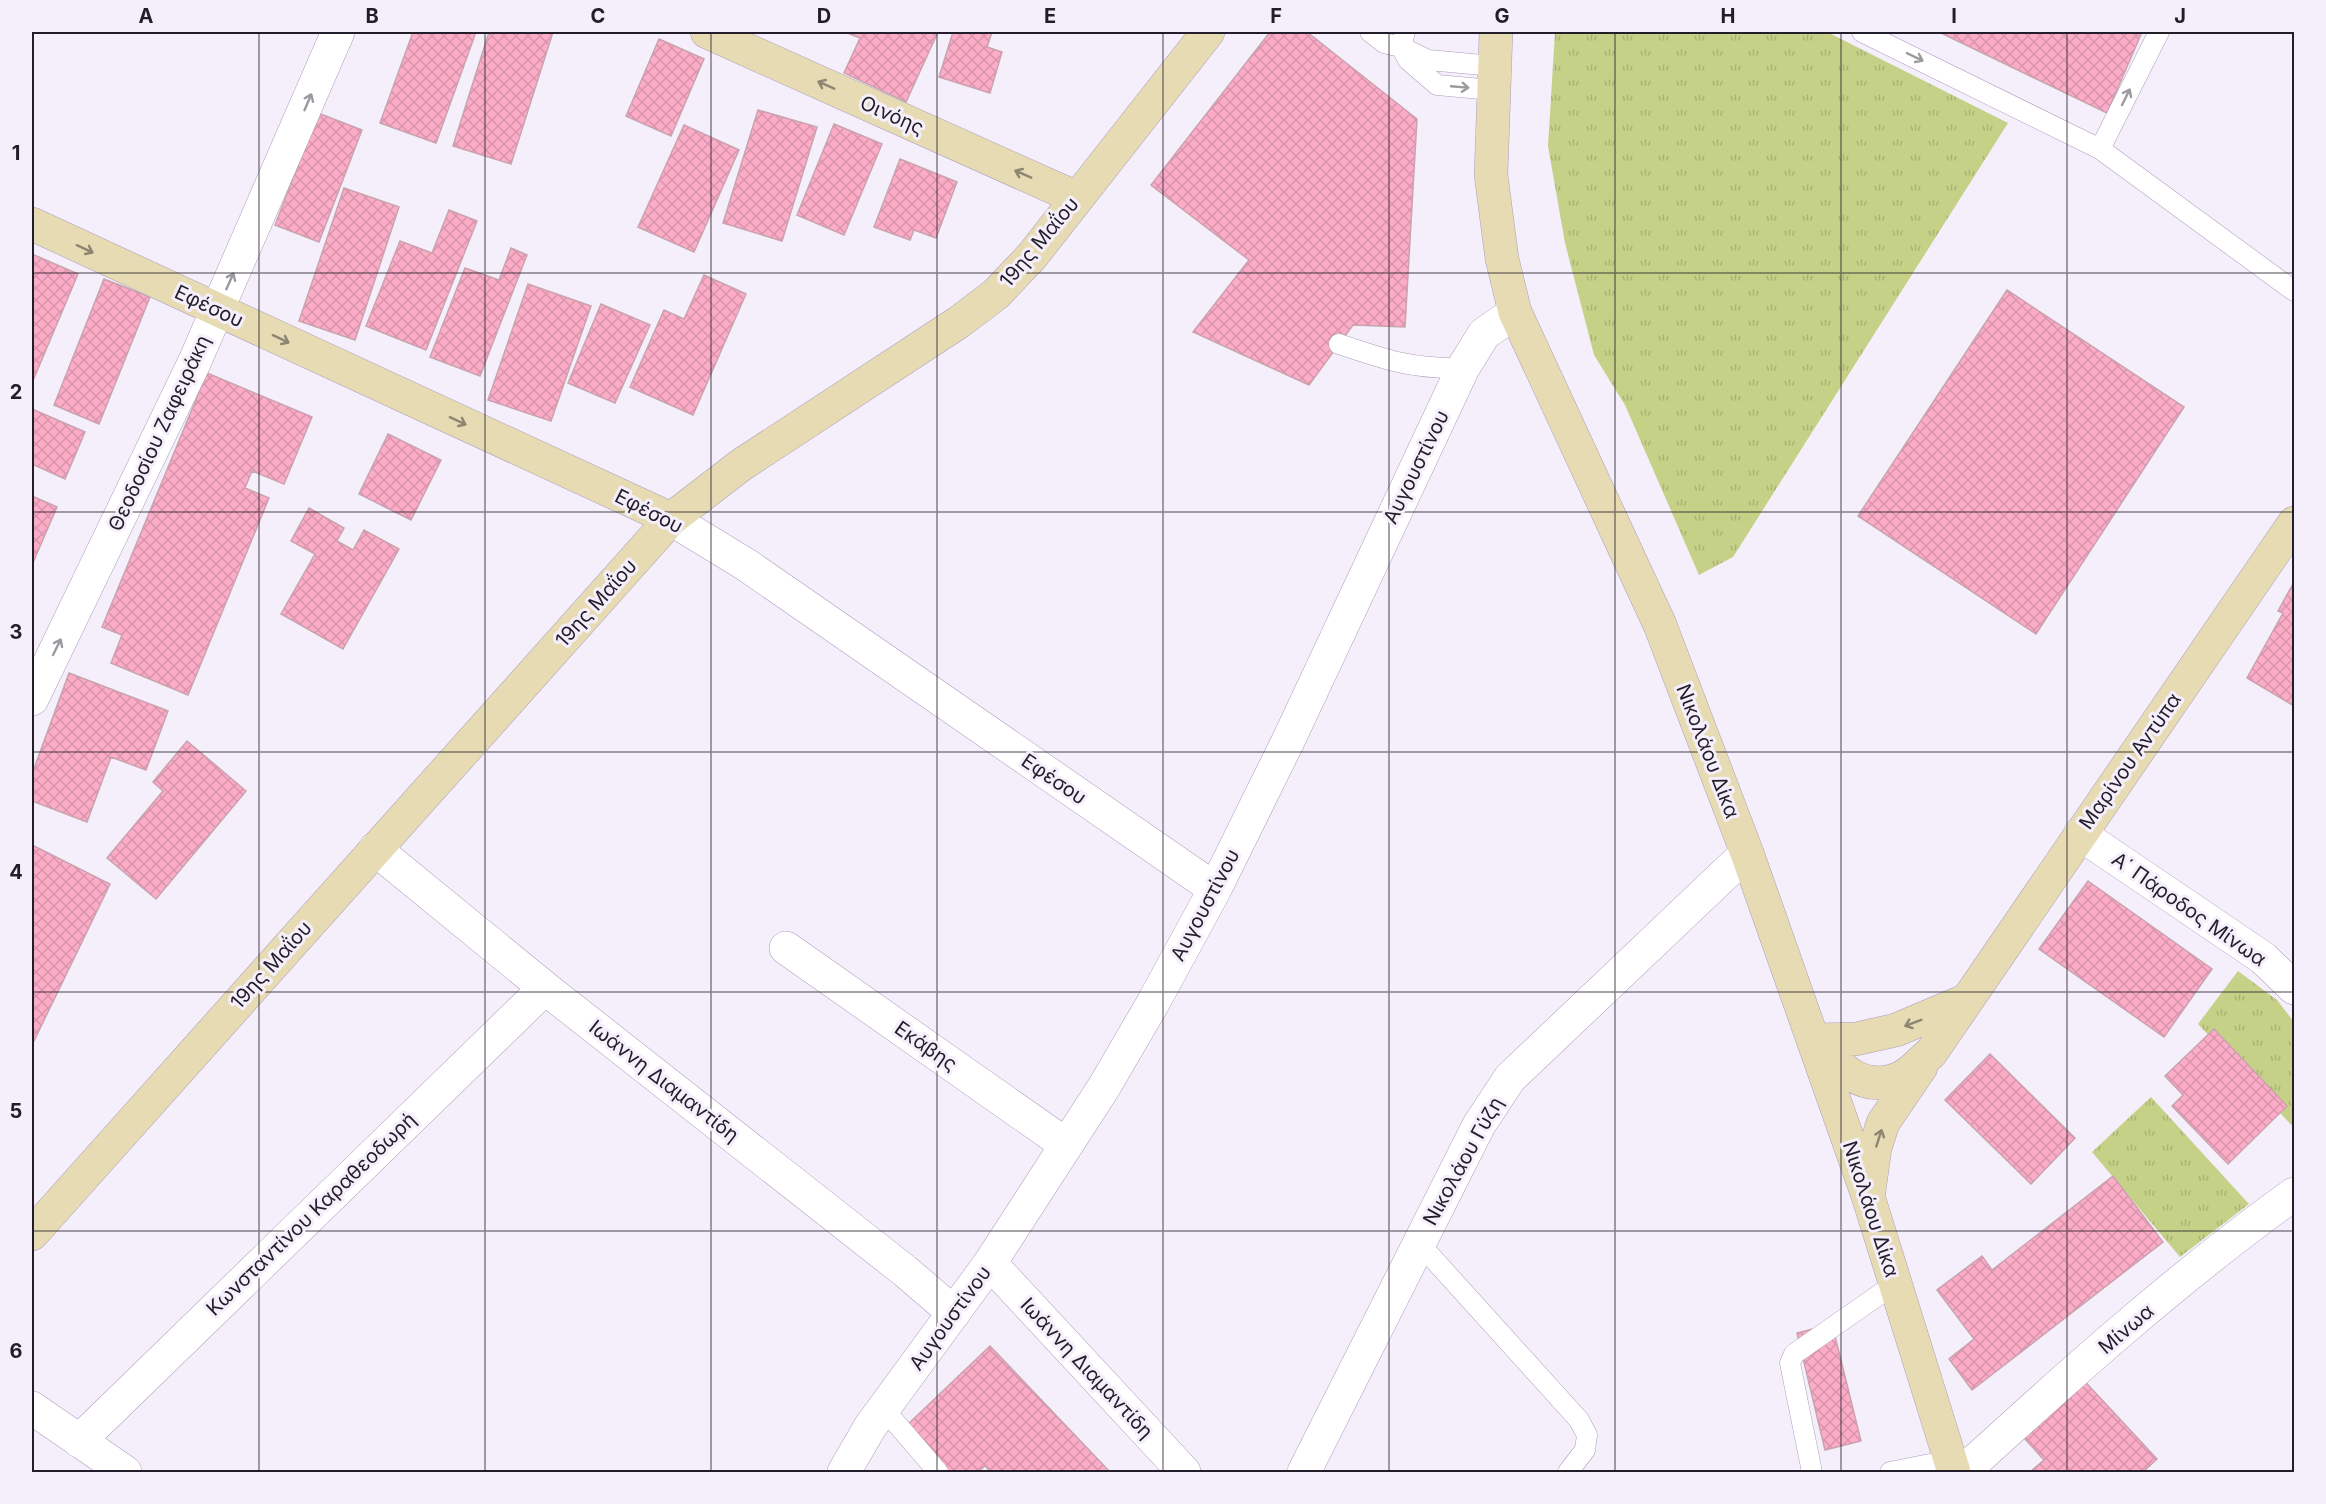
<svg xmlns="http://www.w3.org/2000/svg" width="2326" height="1504" viewBox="0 0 2326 1504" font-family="Inter,sans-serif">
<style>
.grass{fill:url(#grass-tufts)}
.building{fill:url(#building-cross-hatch);stroke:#c9a3ae;stroke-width:1.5}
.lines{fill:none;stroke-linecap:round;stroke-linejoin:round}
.lane-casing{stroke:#ac9ebd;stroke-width:21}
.street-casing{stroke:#ac9ebd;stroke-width:34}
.secondary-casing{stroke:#ac9ebd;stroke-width:34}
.lane{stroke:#fff;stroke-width:20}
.street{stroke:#fff;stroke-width:33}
.secondary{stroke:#e6dbb2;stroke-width:33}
.oneway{stroke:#9c999f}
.oneway2{stroke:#8e8674}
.grid{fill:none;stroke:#231d29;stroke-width:1.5;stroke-opacity:0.55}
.labels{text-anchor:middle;stroke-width:6;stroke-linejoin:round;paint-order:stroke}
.street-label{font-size:20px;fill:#231d29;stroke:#f5effc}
.neatline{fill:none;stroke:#231d29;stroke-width:2}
.grid-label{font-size:20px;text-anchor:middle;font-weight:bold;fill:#231d29}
</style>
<defs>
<pattern id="grass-tufts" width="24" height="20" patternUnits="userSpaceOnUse" patternTransform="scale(1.5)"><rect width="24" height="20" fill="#c5d187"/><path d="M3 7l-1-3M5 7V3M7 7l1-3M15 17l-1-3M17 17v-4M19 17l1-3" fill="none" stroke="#a9b375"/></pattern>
<pattern id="building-cross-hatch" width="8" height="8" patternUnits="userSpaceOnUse" patternTransform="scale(1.5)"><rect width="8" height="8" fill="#fcacc6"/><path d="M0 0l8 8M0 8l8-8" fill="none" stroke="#d894aa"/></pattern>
</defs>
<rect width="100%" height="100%" fill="#f5effc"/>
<path class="grass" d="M 1555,32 L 1827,32 L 2008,123 L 1733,557 L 1699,575 L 1625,405 L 1594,355 L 1565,243 L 1548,146 Z
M 2238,971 L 2277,1000 L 2294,1022 L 2294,1128 L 2198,1024 Z
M 2151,1097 L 2249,1204 L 2180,1257 L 2092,1152 Z"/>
<path class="building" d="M 413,32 L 476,32 L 436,143 L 380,123 Z
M 489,32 L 553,32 L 511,164 L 453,146 Z
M 845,32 L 938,32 L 906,102 L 844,73 L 860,38 Z
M 953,32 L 992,32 L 987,47 L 1002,52 L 990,93 L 939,77 Z
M 1270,32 L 1307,32 L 1417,119 L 1405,327 L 1353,325 L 1309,385 L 1193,332 L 1249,260 L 1151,185 Z
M 1939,32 L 2142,32 L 2107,113 Z
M 659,39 L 704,59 L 671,136 L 626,116 Z
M 758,110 L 817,127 L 782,241 L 723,223 Z
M 318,113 L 362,130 L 319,242 L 275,225 Z
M 834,124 L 882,144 L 844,235 L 797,215 Z
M 684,125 L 739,150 L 694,252 L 638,227 Z
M 900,159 L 957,182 L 936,238 L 914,230 L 910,240 L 874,227 Z
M 344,188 L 399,207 L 355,340 L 299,321 Z
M 449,210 L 477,221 L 426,350 L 366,326 L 400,241 L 432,253 Z
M 511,248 L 527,255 L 480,376 L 430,357 L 465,268 L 499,280 Z
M 32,254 L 78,274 L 32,383 Z
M 704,275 L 746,294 L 693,415 L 630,387 L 664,310 L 684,319 Z
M 104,279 L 150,297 L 99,424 L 54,405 Z
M 528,284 L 591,306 L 551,421 L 488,400 Z
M 2007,290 L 2184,407 L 2036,634 L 1858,516 Z
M 601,304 L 650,325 L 615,403 L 568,383 Z
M 207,373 L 312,417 L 284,484 L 252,471 L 245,488 L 269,498 L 188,695 L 111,663 L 122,635 L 102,627 Z
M 32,409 L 85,432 L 65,479 L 32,464 Z
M 388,434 L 441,460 L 411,520 L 359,494 Z
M 32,496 L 57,507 L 32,565 Z
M 309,508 L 344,528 L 337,541 L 353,550 L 364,530 L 399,549 L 343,649 L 281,614 L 315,554 L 291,541 Z
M 2294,582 L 2294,706 L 2247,678 L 2283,613 L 2278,611 Z
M 69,673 L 168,711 L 146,770 L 111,757 L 87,822 L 32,801 L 32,774 Z
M 187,741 L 246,791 L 156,899 L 107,858 L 163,791 L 153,782 Z
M 32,845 L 110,884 L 32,1045 Z
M 2088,881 L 2212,969 L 2164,1037 L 2039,949 Z
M 2214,1029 L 2287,1106 L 2228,1164 L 2172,1106 L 2183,1095 L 2165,1076 Z
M 1990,1054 L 2075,1138 L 2031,1184 L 1945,1100 Z
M 2113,1176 L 2163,1242 L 1972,1390 L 1949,1359 L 1974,1339 L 1937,1290 L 1982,1256 L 1992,1270 Z
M 1832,1324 L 1861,1441 L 1825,1450 L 1797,1333 Z
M 990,1346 L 1110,1472 L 991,1472 L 985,1466 L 978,1472 L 947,1472 L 904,1428 Z
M 2077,1373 L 2157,1459 L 2143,1472 L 2030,1472 L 2044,1460 L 2017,1430 Z"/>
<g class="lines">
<g class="lane-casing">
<path id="lane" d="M 1370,32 L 1384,43 L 1401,47 L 1428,60 L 1494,66
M 1405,32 L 1401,47 L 1408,60 L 1437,85 L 1493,90
M 1862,32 L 2100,149 L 2294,291
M 2100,149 L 2159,32
M 1339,344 C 1386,360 1412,369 1463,368
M 1419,1243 L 1579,1420 L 1587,1435 L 1585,1450 L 1568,1472
M 883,1408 L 938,1472
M 1812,1472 L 1790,1363 L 1794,1354 L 1896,1283
M 1890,1472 L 1950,1460"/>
</g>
<g class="street-casing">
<path id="street" d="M 671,519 L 745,564 L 1215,889
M 32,699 L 195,361 L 338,32
M 2080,834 L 2263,958 L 2294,988
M 375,849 L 545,988 L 905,1271 L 954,1313
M 786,948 L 1065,1144
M 990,1263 L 1184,1472
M 32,1408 L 125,1472
M 79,1441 L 545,988
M 844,1472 L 870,1427 L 990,1263 L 1104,1087 L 1153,1003 L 1215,889 L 1289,739 L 1463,368 L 1484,334 L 1515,312
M 1304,1472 L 1479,1125 L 1510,1078 L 1747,853
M 1963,1472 C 2069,1375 2177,1278 2294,1194"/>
</g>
<g class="secondary-casing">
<path id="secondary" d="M 707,32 L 1077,198
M 1496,32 L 1491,175 L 1502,259 L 1515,312 L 1660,625 L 1747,853 L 1868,1196 L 1954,1472
M 32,224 L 671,519
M 1815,1040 L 1856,1039 L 1896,1030 L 1967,1000
M 1819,1045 C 1840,1071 1868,1094 1902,1077 C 1913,1071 1922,1060 1931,1053 L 2294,523
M 1869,1191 L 1875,1148 L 1883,1123 L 1921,1067
M 32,1234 L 671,519 L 741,465 L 959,322 L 996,294 L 1032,256 L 1208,32"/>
</g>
<use href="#lane" class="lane"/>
<use href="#street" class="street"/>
<use href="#secondary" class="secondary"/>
</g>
<defs><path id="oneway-shaft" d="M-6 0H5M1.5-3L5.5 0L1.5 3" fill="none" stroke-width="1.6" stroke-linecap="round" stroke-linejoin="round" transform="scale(1.5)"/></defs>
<g class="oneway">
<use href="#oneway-shaft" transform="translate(1915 57) rotate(26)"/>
<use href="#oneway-shaft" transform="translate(1460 87) rotate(5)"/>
<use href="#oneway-shaft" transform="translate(2126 97) rotate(-64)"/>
<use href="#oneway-shaft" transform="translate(308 102) rotate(-67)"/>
<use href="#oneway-shaft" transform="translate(230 281) rotate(-66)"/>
<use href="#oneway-shaft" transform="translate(57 647) rotate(-64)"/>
</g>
<g class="oneway2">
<use href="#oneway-shaft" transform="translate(826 85) rotate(-156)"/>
<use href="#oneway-shaft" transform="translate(1023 174) rotate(-156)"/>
<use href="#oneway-shaft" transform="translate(85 249) rotate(25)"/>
<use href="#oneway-shaft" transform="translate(281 339) rotate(25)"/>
<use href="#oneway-shaft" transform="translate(458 421) rotate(25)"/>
<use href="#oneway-shaft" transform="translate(1913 1023) rotate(159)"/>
<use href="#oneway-shaft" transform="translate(1879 1138) rotate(-72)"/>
</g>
<path class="grid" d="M 259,32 L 259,1472M 485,32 L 485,1472M 711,32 L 711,1472M 937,32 L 937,1472M 1163,32 L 1163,1472M 1389,32 L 1389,1472M 1615,32 L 1615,1472M 1841,32 L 1841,1472M 2067,32 L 2067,1472M 32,273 L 2294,273M 32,512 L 2294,512M 32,752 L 2294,752M 32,992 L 2294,992M 32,1231 L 2294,1231"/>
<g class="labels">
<g class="street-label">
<text transform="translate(892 115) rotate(24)" y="7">Οινόης</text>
<text transform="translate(1039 242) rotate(-50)" y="7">19ης Μαΐου</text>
<text transform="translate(209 306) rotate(25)" y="7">Εφέσου</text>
<text transform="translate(159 433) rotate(-65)" y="7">Θεοδοσίου Ζαφειράκη</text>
<text transform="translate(1416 467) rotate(-64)" y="7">Αυγουστίνου</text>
<text transform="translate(649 511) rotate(27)" y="7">Εφέσου</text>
<text transform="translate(596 603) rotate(-48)" y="7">19ης Μαΐου</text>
<text transform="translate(1708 751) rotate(69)" y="7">Νικολάου Δίκα</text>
<text transform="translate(2130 761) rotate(-55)" y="7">Μαρίνου Αντύπα</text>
<text transform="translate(1054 779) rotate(34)" y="7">Εφέσου</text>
<text transform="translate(1205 905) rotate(-62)" y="7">Αυγουστίνου</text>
<text transform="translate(2189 909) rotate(35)" y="7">Α΄ Πάροδος Μίνωα</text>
<text transform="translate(271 965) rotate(-48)" y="7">19ης Μαΐου</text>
<text transform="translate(926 1046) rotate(35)" y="7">Εκάβης</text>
<text transform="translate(664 1081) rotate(38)" y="7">Ιωάννη Διαμαντίδη</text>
<text transform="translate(1463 1161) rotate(-61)" y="7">Νικολάου Γύζη</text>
<text transform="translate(1871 1209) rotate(72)" y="7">Νικολάου Δίκα</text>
<text transform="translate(311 1214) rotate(-44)" y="7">Κωνσταντίνου Καραθεοδωρή</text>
<text transform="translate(950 1318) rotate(-54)" y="7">Αυγουστίνου</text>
<text transform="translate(2126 1329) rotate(-40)" y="7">Μίνωα</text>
<text transform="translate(1087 1368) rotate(47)" y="7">Ιωάννη Διαμαντίδη</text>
</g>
</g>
<rect width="2326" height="1504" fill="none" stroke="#f5effc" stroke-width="66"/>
<rect x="33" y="33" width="2260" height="1438" class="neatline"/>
<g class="grid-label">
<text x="146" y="23">A</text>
<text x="372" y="23">B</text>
<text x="598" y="23">C</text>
<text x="824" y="23">D</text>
<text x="1050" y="23">E</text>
<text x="1276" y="23">F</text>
<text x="1502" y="23">G</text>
<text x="1728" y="23">H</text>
<text x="1954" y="23">I</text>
<text x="2180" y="23">J</text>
<text x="16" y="160">1</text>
<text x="16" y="399">2</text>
<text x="16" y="639">3</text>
<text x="16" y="879">4</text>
<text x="16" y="1118">5</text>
<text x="16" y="1358">6</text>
</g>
</svg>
